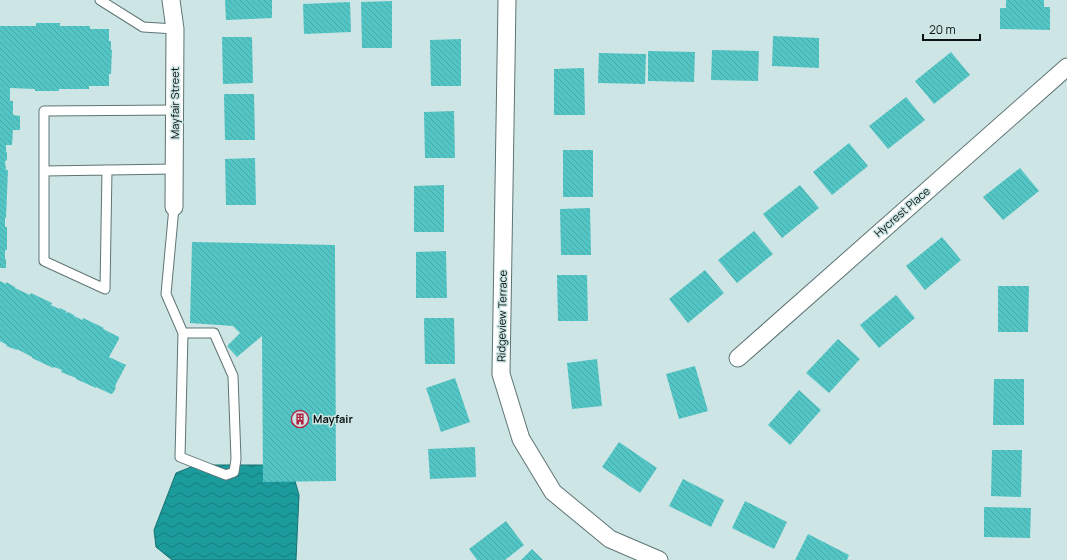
<svg xmlns="http://www.w3.org/2000/svg" width="1067" height="560" viewBox="0 0 1067 560" font-family="Manrope,sans-serif">
<style>
.water{fill:url(#water-waves);stroke:#167272}
.building{fill:url(#building-back-hatch)}
.lines{fill:none;stroke-linecap:round;stroke-linejoin:round}
.lane-casing{stroke:#5f7474;stroke-width:11}
.street-casing{stroke:#5f7474;stroke-width:19}
.lane{stroke:#fff;stroke-width:9}
.street{stroke:#fff;stroke-width:17}
.labels{text-anchor:middle;stroke-width:3;stroke-linejoin:round;paint-order:stroke}
.street-label{font-size:11px;fill:#0b1313;stroke:#cde5e4}
.poi-label{font-size:11px;font-weight:bold;fill:#0b1313;stroke:#cde5e4;text-anchor:start}
</style>
<defs>
<pattern id="water-waves" width="16" height="10" patternUnits="userSpaceOnUse"><rect width="16" height="10" fill="#1b9b9b"/><path d="M0 5q4-4 8 0t8 0" fill="none" stroke="#167d7d"/></pattern>
<pattern id="building-back-hatch" width="6" height="6" patternUnits="userSpaceOnUse"><rect width="6" height="6" fill="#54c5c5"/><path d="M-1 5l2 2M0 0l6 6M5-1l2 2" fill="none" stroke="#48a8a8"/></pattern>
</defs>
<rect width="100%" height="100%" fill="#cde5e4"/>
<path class="water" d="M 196,465 L 265,465 L 293,474 L 299,495 L 296,560 L 172,560 L 156,547 L 154,530 L 176,473 Z"/>
<path class="building" d="M 225,0 L 272,0 L 272,18 L 226,20 Z
M 1006,0 L 1044,0 L 1044,7 L 1050,7 L 1050,30 L 1000,29 L 1000,8 L 1006,8 Z
M 392,1 L 392,48 L 362,48 L 361,2 Z
M 350,2 L 351,32 L 304,34 L 303,4 Z
M 36,23 L 60,23 L 60,26 L 90,26 L 90,29 L 109,29 L 109,41 L 111,41 L 111,50 L 112,50 L 111,74 L 109,74 L 109,86 L 89,86 L 89,89 L 59,89 L 59,91 L 35,91 L 35,89 L 10,88 L 10,101 L 13,101 L 13,115 L 20,116 L 20,130 L 13,130 L 12,145 L 6,145 L 6,152 L 7,152 L 7,160 L 5,161 L 6,170 L 8,170 L 6,218 L 5,218 L 5,227 L 7,227 L 7,250 L 5,250 L 5,259 L 6,259 L 6,268 L 0,268 L 0,26 L 36,26 Z
M 773,36 L 819,38 L 819,68 L 772,66 Z
M 222,37 L 252,37 L 253,83 L 223,84 Z
M 461,39 L 461,86 L 431,86 L 430,40 Z
M 712,50 L 759,51 L 758,81 L 711,80 Z
M 648,51 L 695,52 L 694,82 L 648,81 Z
M 951,52 L 970,75 L 934,104 L 915,81 Z
M 599,53 L 646,54 L 645,84 L 598,83 Z
M 584,68 L 585,115 L 554,115 L 554,69 Z
M 224,94 L 254,94 L 255,140 L 225,140 Z
M 906,97 L 925,120 L 888,149 L 869,126 Z
M 454,111 L 455,158 L 425,158 L 424,112 Z
M 849,143 L 868,166 L 832,195 L 813,172 Z
M 563,150 L 593,150 L 593,197 L 563,197 Z
M 255,158 L 256,205 L 226,205 L 225,159 Z
M 1020,168 L 1039,191 L 1003,220 L 983,197 Z
M 444,185 L 444,232 L 414,232 L 414,186 Z
M 800,185 L 819,208 L 782,238 L 763,214 Z
M 590,208 L 591,255 L 561,255 L 560,209 Z
M 754,231 L 773,254 L 737,283 L 718,260 Z
M 942,237 L 961,260 L 925,290 L 906,266 Z
M 192,242 L 335,245 L 336,481 L 263,482 L 262,336 L 237,357 L 227,346 L 240,333 L 233,326 L 190,323 Z
M 446,251 L 447,298 L 416,298 L 416,252 Z
M 705,270 L 724,293 L 688,323 L 669,299 Z
M 557,275 L 587,275 L 588,321 L 558,321 Z
M 0,281 L 6,284 L 6,282 L 15,287 L 15,288 L 30,295 L 31,293 L 52,303 L 51,305 L 59,309 L 60,308 L 66,311 L 66,313 L 68,312 L 74,315 L 74,316 L 82,320 L 83,318 L 104,328 L 103,329 L 119,337 L 119,339 L 109,357 L 126,365 L 115,386 L 116,388 L 113,393 L 111,394 L 96,387 L 96,388 L 76,379 L 76,378 L 61,372 L 62,370 L 54,367 L 53,368 L 32,358 L 32,357 L 17,349 L 17,350 L 6,346 L 7,345 L 0,341 Z
M 998,286 L 1029,286 L 1028,332 L 998,332 Z
M 896,295 L 915,318 L 879,348 L 860,325 Z
M 424,318 L 454,318 L 455,364 L 425,364 Z
M 838,339 L 860,359 L 829,393 L 806,373 Z
M 597,359 L 602,406 L 572,409 L 567,363 Z
M 695,366 L 708,411 L 679,419 L 666,374 Z
M 455,378 L 470,422 L 441,432 L 426,388 Z
M 994,379 L 1024,379 L 1024,425 L 993,425 Z
M 799,390 L 821,410 L 790,445 L 768,425 Z
M 619,442 L 657,468 L 640,493 L 602,467 Z
M 475,447 L 476,477 L 430,479 L 428,449 Z
M 992,450 L 1022,450 L 1021,497 L 991,496 Z
M 683,479 L 724,500 L 711,527 L 669,506 Z
M 745,501 L 787,522 L 774,549 L 732,528 Z
M 984,507 L 1031,508 L 1030,538 L 984,537 Z
M 506,521 L 524,545 L 505,560 L 477,560 L 469,549 Z
M 808,534 L 849,555 L 847,560 L 795,560 Z
M 532,549 L 543,560 L 521,560 Z"/>
<g class="lines">
<g class="lane-casing">
<path id="lane" d="M 100,0 L 143,27 L 175,29
M 174,169 L 44,171 L 44,111 L 175,110
M 44,171 L 44,261 L 105,289 L 107,170
M 174,207 L 166,294 L 183,333 L 214,333 L 233,376 L 236,459 L 234,472 L 226,475 L 180,457 L 183,333"/>
</g>
<g class="street-casing">
<path id="street" d="M 171,0 L 175,29 L 174,207
M 507,0 L 501,374 L 521,439 L 553,492 L 610,539 L 659,560
M 738,358 L 1067,67"/>
</g>
<use href="#lane" class="lane"/>
<use href="#street" class="street"/>
</g>
<defs>
<g id="building-ring" transform="scale(0.9)"><circle r="9.5" fill="#cde5e4" stroke="#b32140" stroke-width="1.5"/><path d="M-4-6H4V6H1V3H-1V6H-4ZM-2.5-4.3h1.7v1.8h-1.7ZM.8-4.3h1.7v1.8H.8ZM-2.5-1h1.7V.8h-1.7ZM.8-1h1.7V.8H.8Z" fill="#b32140"/></g>
</defs>
<g fill-rule="evenodd">
<use href="#building-ring" x="300" y="419"/>
</g>
<g class="labels">
<g class="street-label">
<text transform="translate(175 103) rotate(-90)" y="4">Mayfair Street</text>
<text transform="translate(902 212) rotate(-41)" y="4">Hycrest Place</text>
<text transform="translate(502 316) rotate(-89)" y="4">Ridgeview Terrace</text>
</g>
<g class="poi-label">
<text x="313" y="423">Mayfair</text>
</g>
</g>
<path d="M923 34v6h57v-6" fill="none" stroke="#0b1313" stroke-width="2"/>
<text x="929" y="34" font-size="12" fill="#0b1313" stroke="#cde5e4" stroke-width="3" paint-order="stroke">20 m</text>
</svg>
